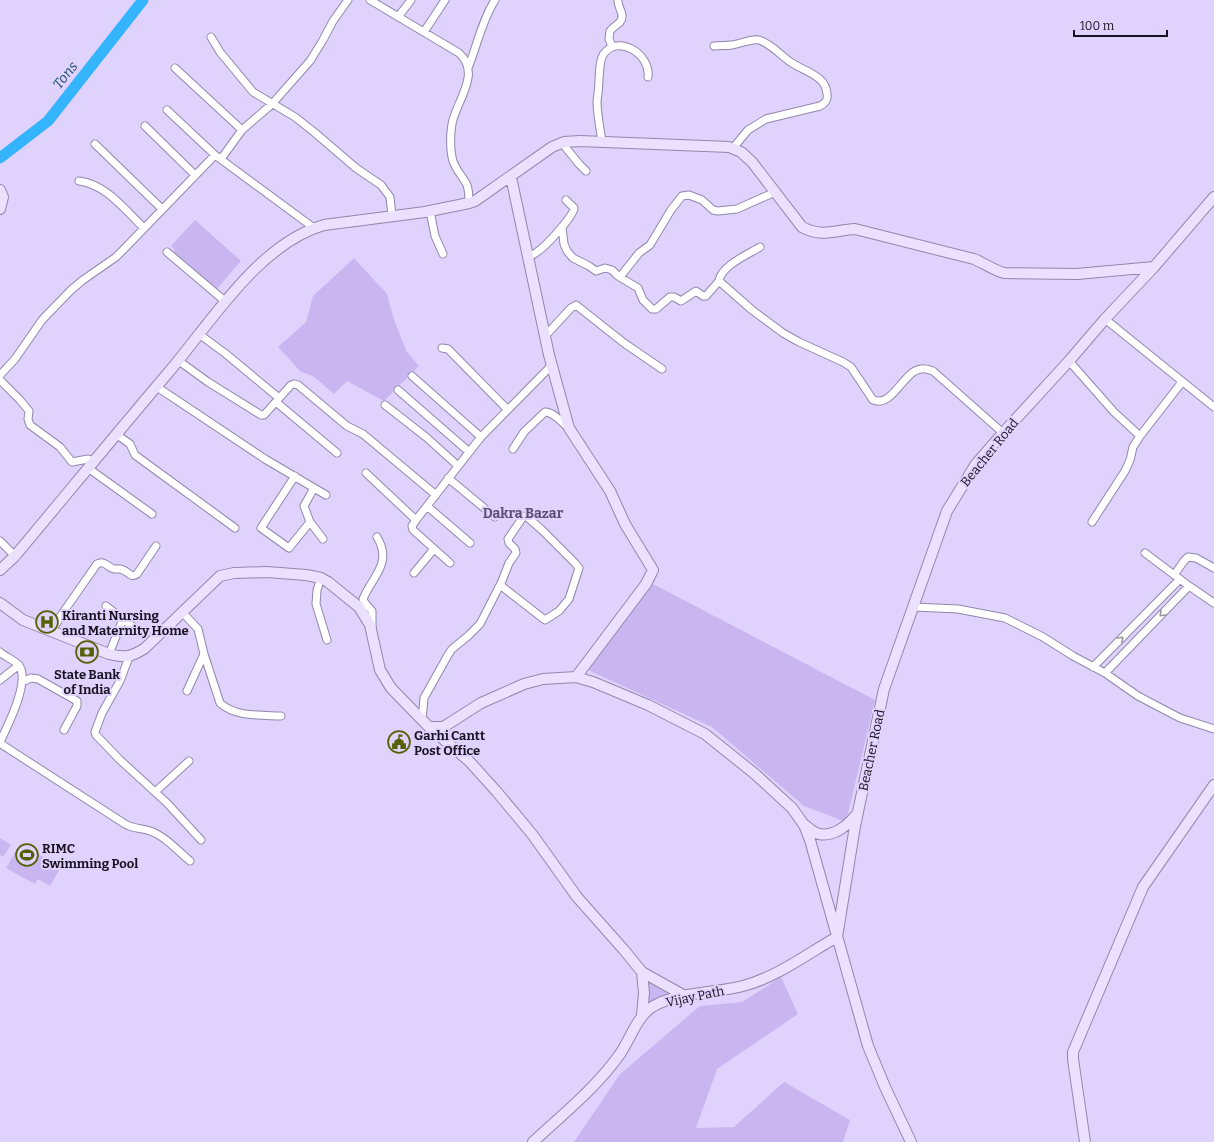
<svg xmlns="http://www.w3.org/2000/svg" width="1214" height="1142" viewBox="0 0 1214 1142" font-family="Bitter,serif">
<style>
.green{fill:#c9b6f0}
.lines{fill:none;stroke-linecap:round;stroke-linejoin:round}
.river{stroke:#33b4fc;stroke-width:11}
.street-casing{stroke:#9286ad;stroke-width:9}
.secondary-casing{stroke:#9286ad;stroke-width:12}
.street{stroke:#fff;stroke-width:7}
.secondary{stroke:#ebe1fe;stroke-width:10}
.oneway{stroke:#97959b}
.labels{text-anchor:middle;stroke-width:4;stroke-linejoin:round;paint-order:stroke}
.street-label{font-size:13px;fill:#181321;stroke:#dfd2fd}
.poi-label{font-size:13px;font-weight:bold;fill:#181321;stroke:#dfd2fd;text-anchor:start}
.water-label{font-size:14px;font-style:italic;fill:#20516f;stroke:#dfd2fd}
.neighbourhood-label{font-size:14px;font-weight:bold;fill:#5b4f74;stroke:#dfd2fd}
</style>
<rect width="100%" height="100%" fill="#dfd2fd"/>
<path class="green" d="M 195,220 L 241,261 L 215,291 L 173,253 L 175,250 L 171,246 Z
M 354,258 L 387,294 L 394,320 L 407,352 L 419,366 L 384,401 L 347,381 L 334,394 L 313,376 L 301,372 L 278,347 L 306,322 L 313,296 Z
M 653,584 L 875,700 L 846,822 L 804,806 L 712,727 L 588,670 Z
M 0,838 L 11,845 L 3,857 L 0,855 Z
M 20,844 L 61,867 L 50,886 L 38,879 L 35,884 L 6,868 Z
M 781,977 L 798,1014 L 717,1069 L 696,1128 L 734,1127 L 784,1082 L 850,1120 L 843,1142 L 574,1142 L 620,1074 L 700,1006 L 742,1002 Z
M 647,980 L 671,994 L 647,1004 Z"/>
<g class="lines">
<path class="river" d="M 0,158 L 48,121 L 143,0"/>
<g class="street-casing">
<path id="street" d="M 370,0 L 459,53 C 482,74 456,101 452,124 C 450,135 450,151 453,161 C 456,170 463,177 467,185 C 469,191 469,197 469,203
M 398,17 L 411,0
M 424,32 L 445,0
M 211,37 L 220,52 L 253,92 L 295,117 L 314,132 L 356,168 L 381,185 L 390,197 L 392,216
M 612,46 L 609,39 L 610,31 C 613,27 617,25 620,22 C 626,15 617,7 618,0
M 714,46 C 720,45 726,46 732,45 C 740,44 752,38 759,40 C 772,44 782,57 792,63 C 806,72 826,76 827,94 C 828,100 826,103 820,106 L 766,119 L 748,130 L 733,148
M 175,68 L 242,130
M 468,68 C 477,46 482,20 495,0
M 167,110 L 215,155 L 314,228
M 145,126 L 195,175
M 602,141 C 600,128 597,114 597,101 C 598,94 599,87 599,79 C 600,71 599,62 603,55 C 617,33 651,54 648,77
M 562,143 L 579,164 L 586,171
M 95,144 L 162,209
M 221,159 L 242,130 L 272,104 L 310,61 L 323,40 L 333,21 L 348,0
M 79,181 C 106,184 126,211 144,228
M 430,211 L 435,236 L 443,254
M 562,227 L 564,244 L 567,251 L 573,258 L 589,266 L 596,271 L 605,268 L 612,270 L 618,276 L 638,288 L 643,300 L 652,309 L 656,309 L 670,297 L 674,297 L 681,301 L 696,291 L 703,296 L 706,296 L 719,281 L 752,310 L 783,333 L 799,342 L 843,362 L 851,367 L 873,400 C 893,408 903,371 921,369 C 925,368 929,370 933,371 L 1003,433
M 167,252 L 226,302
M 529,256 C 532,255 535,254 537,252 C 546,246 573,217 574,208 L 566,200
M 620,277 L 639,253 L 650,245 L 671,210 L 682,196 L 689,195 L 702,200 L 713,210 L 718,211 L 737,209 L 775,192
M 719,281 C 721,266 747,255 760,247
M 1105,319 L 1214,407
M 199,334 L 226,354 L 279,398
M 545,336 L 571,308 L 576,305 L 624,343 L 662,369
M 442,348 L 448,349 L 507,409
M 179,361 L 208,382 L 261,415 L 264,415 L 291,385 L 294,384 L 298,385 L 347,426 L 363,434 L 436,495
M 1069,361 L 1114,412 L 1140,436
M 0,375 L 15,359 L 42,320 L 71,290 L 83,280 L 116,257 L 125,248 L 215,155
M 412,376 L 481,437
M 0,380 L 20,400 L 29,411 L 28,419 L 30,425 L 60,447 L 72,462 L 88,459 L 93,461
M 157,387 L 265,459 L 326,495
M 398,390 L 468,451
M 276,402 L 337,453
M 385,405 L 426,437 L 457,465
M 116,434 L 130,444 L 135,455 L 235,528
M 513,449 L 524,432 L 545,412 C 554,412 562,423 569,428
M 88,468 L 152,514
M 366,473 L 416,520 L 481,437 L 552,365
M 295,476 L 261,528 L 289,548 L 310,522 L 304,506 L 314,488
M 448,478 L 495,517
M 427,506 L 470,543
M 416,520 L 412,526 L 413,530 L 450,563
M 310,522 L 323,539
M 1092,522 L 1125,471 L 1130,460 L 1133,447 L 1140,436 L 1182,382
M 0,541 L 15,556
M 1145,553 L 1189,586 L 1214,603
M 414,573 L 434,549
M 1174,575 L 1184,561 L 1188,557 L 1196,558 L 1214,568
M 321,578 L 317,590 L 316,604 L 327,640
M 106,606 L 123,619 L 109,654
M 914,607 L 958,609 L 1005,618 L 1043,637 L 1073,656 L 1105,673 L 1138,696 L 1180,718 L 1214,729
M 183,613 L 198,629 L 204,654 L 220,703 C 235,717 261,715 281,716
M 123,619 L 133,627
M 372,628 L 372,611 L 365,603 L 363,599 C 372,577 393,563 377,537
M 52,631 L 62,614 L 97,564 C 105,560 107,567 114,569 C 115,569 119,569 120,569 C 128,570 130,579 137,574 L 156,546
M 0,652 C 5,657 17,661 20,667 C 29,684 8,725 0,742 L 1,744 L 125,824 C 133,829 142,828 150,831 C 165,836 178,851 190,861
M 129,657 L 120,681 L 102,713 L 95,732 L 96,735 L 119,759 L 167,803 L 201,840
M 1093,667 L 1180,579
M 1105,673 L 1189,586
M 0,680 L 19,665
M 22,682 L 31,678 L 38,679 L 77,701 L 77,706 L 64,730
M 187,691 L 204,654
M 422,720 L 424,698 L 448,655 L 452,649 L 468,636 L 480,624 L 502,581 L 509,563 L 516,553 L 515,549 L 509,543 L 508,539 L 523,517 L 526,516 L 542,530 L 575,563 L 579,568 L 569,599 L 559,611 L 545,620 L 500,585
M 155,792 L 189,761"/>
</g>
<g class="secondary-casing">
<path id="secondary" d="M 511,177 L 549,355 L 569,428 L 610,491 L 625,524 L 653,570 L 646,584 L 576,677
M 0,190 L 3,197 L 0,209
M 0,570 L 15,556 C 66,495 117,433 168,373 C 211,323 258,244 324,225 L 425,212 L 469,203 L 475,201 L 552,147 L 564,142 L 580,141 L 729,147 L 741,152 L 752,162 L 802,227 C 822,238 835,230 855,229 L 974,259 C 984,263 993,270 1004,273 L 1077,274 L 1154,267
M 0,603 L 23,620 L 109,654 C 124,658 132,657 145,648 L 220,576 L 234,573 L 267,572 L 306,575 L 321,578 L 328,582 L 359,607 L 370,625 L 380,670 L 391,688 L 429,727 L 469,761 L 497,792 L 532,834 L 577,897 L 624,950 L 642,972 L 644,993 L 642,1015
M 429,727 L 441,727 L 445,726 L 481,703 L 524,684 L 543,679 L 576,677 L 593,682 L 648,705 L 705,734 L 755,774 L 792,808 L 804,825 L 810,840 L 868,1046 L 885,1087 L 911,1142
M 805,825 C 809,828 814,833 819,834 C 833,837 847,826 855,816
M 837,937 L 855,826 L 884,689 L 947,511 L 976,464 L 1003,433 L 1069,361 L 1105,319 L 1154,267 L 1214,197
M 642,972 L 685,996
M 533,1142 C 563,1114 596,1088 620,1054 C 631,1038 636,1018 652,1007 C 676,992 716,993 743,986 C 777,977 807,954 837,937
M 1085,1142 L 1073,1059 L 1073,1052 L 1143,887 L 1214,785"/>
</g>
<use href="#street" class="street"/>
<use href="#secondary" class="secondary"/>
</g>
<defs><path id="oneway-chevron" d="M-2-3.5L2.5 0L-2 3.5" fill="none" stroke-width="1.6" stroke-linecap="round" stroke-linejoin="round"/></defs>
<g class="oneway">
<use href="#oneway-chevron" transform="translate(1162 614) rotate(134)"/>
<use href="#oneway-chevron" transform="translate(1121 639) rotate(-45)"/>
</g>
<defs>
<g id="hospital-ring" transform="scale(1.15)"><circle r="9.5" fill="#dfd2fd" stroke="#546205" stroke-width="1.5"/><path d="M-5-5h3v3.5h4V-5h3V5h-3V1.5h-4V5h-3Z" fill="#546205"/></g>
<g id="bank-ring" transform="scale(1.15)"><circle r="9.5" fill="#dfd2fd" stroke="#546205" stroke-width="1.5"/><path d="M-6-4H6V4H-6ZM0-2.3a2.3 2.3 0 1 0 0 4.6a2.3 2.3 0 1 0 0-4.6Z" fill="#546205"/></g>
<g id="civic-ring" transform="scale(1.15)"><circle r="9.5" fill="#dfd2fd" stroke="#546205" stroke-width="1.5"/><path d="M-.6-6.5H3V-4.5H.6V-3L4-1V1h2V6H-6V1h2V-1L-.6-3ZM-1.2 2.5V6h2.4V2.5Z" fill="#546205"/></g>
<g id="stadium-ring" transform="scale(1.15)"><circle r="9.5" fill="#dfd2fd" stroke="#546205" stroke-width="1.5"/><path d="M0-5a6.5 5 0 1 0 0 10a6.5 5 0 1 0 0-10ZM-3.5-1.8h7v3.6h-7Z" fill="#546205"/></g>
</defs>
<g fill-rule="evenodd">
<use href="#hospital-ring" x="47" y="622"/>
<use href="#bank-ring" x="87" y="652"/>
<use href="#civic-ring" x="399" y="742"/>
<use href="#stadium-ring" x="27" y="855"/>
</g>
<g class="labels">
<g class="street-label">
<text transform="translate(989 452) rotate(-51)" y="5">Beacher Road</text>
<text transform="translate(871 750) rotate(-78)" y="5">Beacher Road</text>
<text transform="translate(695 996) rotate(-12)" y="5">Vijay Path</text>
</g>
<g class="poi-label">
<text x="62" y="620">Kiranti Nursing<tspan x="62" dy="15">and Maternity Home</tspan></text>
<text x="87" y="679" text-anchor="middle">State Bank<tspan x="87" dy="15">of India</tspan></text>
<text x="414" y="740">Garhi Cantt<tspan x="414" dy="15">Post Office</tspan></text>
<text x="42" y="853">RIMC<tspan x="42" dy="15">Swimming Pool</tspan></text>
</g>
<g class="water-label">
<text transform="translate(65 75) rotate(-52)" y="5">Tons</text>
</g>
<g class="neighbourhood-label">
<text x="523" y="518">Dakra Bazar</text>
</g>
</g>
<path d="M1074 30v6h93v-6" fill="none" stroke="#181321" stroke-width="2"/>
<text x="1080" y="30" font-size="12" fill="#181321" stroke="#dfd2fd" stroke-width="3" paint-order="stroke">100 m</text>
</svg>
